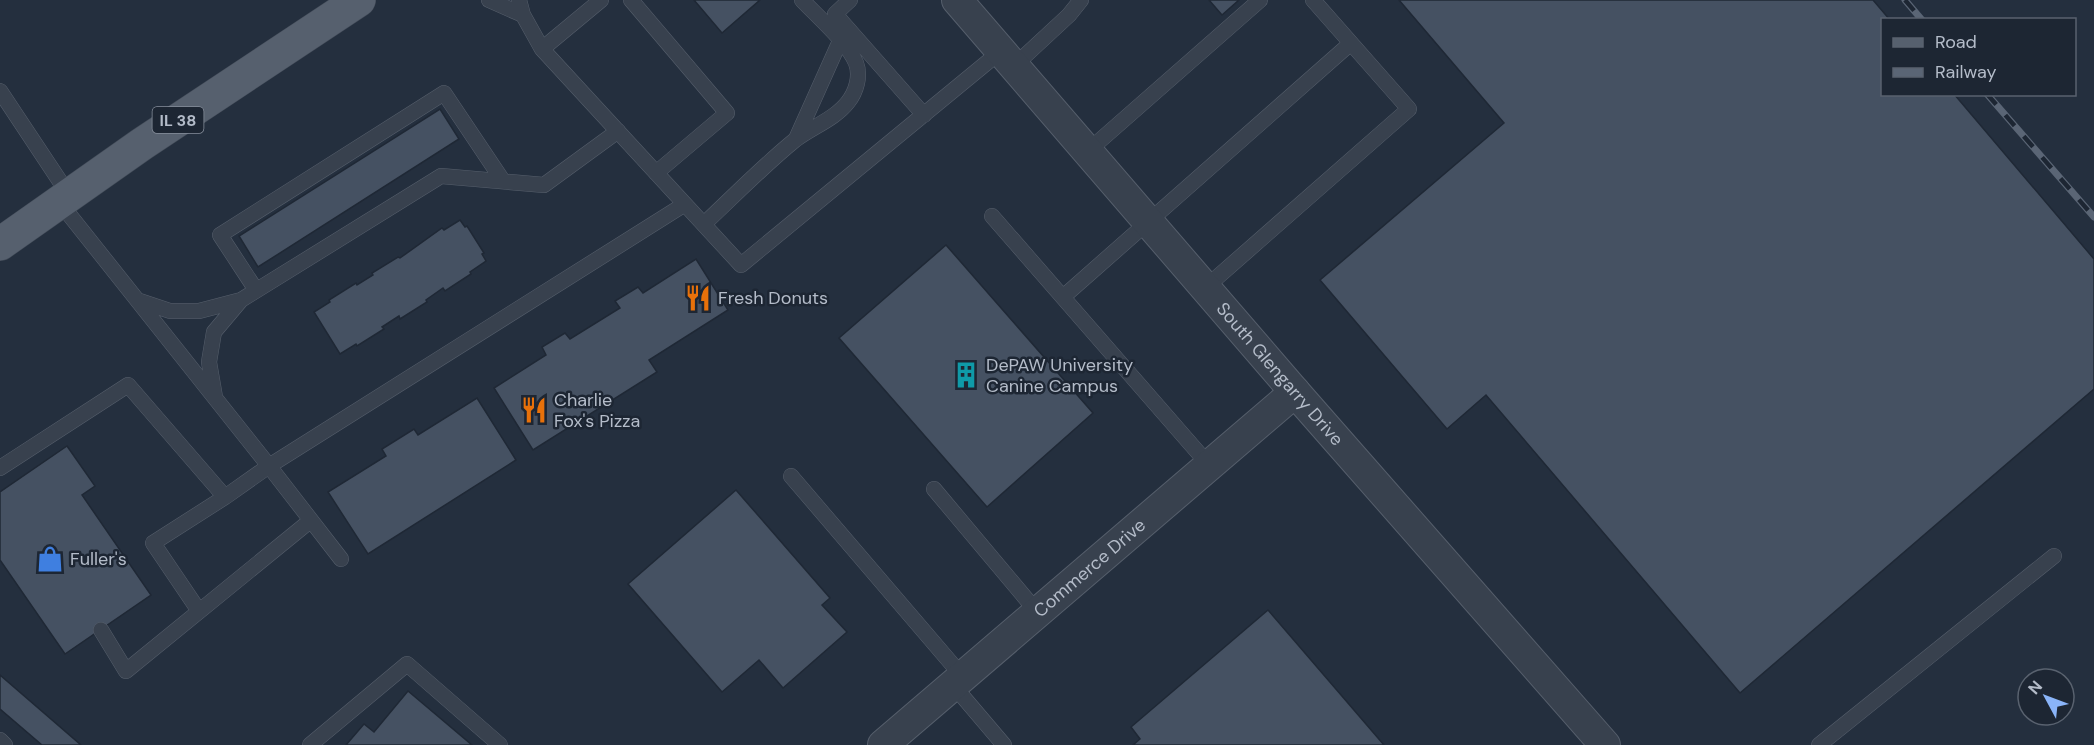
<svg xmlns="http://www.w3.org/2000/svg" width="2094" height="745" viewBox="0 0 2094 745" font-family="'DM Sans',sans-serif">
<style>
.building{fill:#455162;stroke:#1f2835;stroke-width:1.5}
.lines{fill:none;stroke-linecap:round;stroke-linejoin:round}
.service-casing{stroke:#565f6c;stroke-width:16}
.minor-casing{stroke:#565f6c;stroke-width:32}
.primary-casing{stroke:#414a57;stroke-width:34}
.service{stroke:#38414e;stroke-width:15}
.minor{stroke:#38414e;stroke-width:30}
.primary{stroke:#56606e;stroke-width:33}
.rail-casing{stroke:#5a6575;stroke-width:7}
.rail{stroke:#1d2633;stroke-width:4.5;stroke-dasharray:14;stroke-linecap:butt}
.labels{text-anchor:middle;stroke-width:5;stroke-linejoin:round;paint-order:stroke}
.shield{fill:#1d2633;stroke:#878f9c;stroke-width:1.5}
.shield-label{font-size:16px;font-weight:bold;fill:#b4bcc9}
.poi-label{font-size:18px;fill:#b4bcc9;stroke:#1d2633;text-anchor:start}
.street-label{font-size:18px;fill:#b4bcc9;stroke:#1d2633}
</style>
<rect width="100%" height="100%" fill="#242f3e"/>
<path class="building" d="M 694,0 L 760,0 L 722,33 Z
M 1209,0 L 1239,0 L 1222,15 Z
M 1399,0 L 1873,0 L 1890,20 L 1882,20 L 1882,94 L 1954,94 L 2094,259 L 2094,389 L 1740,693 L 1486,395 L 1447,429 L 1320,280 L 1504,123 Z
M 440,109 L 459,139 L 258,267 L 239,236 Z
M 460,220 L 465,227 L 467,226 L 484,253 L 482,254 L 486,261 L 470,272 L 471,274 L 445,291 L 443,288 L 426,300 L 427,302 L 400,319 L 399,316 L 382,327 L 384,329 L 357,346 L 356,344 L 340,354 L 314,312 L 330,302 L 329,300 L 356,283 L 357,285 L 373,275 L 372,273 L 398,257 L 400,258 L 442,228 L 444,230 Z
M 946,245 L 1093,413 L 987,507 L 839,338 Z
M 696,259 L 728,310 L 649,360 L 657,372 L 533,450 L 494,388 L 546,355 L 542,347 L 565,333 L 570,339 L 620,308 L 615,301 L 638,287 L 643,293 Z
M 477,398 L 516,460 L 368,554 L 328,492 L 386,456 L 382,449 L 414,429 L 418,435 Z
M 67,446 L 95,486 L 82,495 L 151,595 L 65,654 L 0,560 L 0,492 Z
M 736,490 L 830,598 L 822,605 L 847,632 L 783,688 L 759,660 L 722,692 L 628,584 Z
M 1268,610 L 1384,745 L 1133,745 L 1140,739 L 1131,727 Z
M 0,675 L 81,745 L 42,745 L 0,709 Z
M 408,691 L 472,745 L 346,745 L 364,724 L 374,732 Z"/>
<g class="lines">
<g class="service-casing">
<path id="service" d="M 489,0 L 523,15
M 519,0 L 523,15 L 542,49 L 741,265 L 1001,51
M 631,0 L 727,113 L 656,173
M 850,0 L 835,14 L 924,115
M 542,49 L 601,0
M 1014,66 L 1069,15 L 1081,0
M 0,91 L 69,195
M 796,139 L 840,41
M 1088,151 L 1260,0
M 60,203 L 269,466 L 341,559
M 992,216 L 1209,465
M 704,224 C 734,196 763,166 795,140 C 812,127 835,119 848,102 C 856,92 861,76 856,63 C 848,43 817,16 802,0
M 1205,288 L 1409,109 L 1313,0
M 256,290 L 220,235 L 444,93 L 503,181
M 1063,297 L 1351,43
M 137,300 L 170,311 L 199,311 L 241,300 L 441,176 L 544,185 L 618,131
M 215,397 L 209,362 L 214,332 L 241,300
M 0,468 L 128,385 L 225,497 L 269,466 L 685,204
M 791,476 L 963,677
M 934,489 L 1038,613
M 199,611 L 153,543 L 225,497
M 101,630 L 126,671 L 310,521
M 953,685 L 1004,745
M 0,740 L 5,745
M 310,745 L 407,664 L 500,745
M 1819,745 L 2054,556"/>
</g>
<g class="minor-casing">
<g id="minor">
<path id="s1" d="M 957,0 L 1295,392 L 1605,745"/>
<path id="s2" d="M 883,745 L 1295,392"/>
</g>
</g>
<g class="primary-casing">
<path id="primary" d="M 0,244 L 142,144 L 359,0"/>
</g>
<use href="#service" class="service"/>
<use href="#minor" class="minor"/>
<use href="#primary" class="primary"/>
<g class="rail-casing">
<path id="rail" d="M 1905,0 L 1922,20
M 1987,94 L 2094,217"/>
</g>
<use href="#rail" class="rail"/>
</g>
<defs>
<g id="restaurant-bare" transform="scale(2.07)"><path d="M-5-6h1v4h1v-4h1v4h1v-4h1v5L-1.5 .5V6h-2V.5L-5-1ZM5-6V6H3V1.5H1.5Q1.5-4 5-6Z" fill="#e8710a" stroke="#1d2633" stroke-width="2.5" paint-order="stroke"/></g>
<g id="building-bare" transform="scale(2.07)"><path d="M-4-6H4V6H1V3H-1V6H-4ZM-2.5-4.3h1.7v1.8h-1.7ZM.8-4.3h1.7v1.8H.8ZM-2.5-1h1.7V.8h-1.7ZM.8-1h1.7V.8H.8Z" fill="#0f9aa8" stroke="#1d2633" stroke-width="2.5" paint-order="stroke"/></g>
<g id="shop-bare" transform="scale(2.07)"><path d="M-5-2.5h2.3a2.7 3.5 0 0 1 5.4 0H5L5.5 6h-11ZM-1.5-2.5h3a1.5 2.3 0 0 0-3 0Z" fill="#3f7fe0" stroke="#1d2633" stroke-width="2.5" paint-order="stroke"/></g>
</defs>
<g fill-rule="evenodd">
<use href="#restaurant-bare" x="698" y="298"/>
<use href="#building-bare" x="966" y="375"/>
<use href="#restaurant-bare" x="534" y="410"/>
<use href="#shop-bare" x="50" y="559"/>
</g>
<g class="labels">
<rect class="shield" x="152.5" y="107" width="51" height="26" rx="4.5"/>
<g class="shield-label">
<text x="178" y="126">IL 38</text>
</g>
<g class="poi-label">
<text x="718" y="304">Fresh Donuts</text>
<text x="986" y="371">DePAW University<tspan x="986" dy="21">Canine Campus</tspan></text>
<text x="554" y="406">Charlie<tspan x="554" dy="21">Fox's Pizza</tspan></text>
<text x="70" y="565">Fuller's</text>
</g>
<g class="street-label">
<text dy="6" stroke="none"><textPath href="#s1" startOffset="494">South Glengarry Drive</textPath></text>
<text dy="6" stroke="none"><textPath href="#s2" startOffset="272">Commerce Drive</textPath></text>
</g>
</g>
<rect x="1881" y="18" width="195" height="78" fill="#1d2633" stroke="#59626f" stroke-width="1.5"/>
<rect x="1893" y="38" width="30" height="9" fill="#56606e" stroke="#59626f" stroke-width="1.5"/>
<text x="1935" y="48" font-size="18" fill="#b4bcc9">Road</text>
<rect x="1893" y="68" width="30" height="9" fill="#5a6575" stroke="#59626f" stroke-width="1.5"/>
<text x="1935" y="78" font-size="18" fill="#b4bcc9">Railway</text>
<g transform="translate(2046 697) rotate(311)"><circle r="28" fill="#1d2633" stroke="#59626f" stroke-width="1.5"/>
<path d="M0-4.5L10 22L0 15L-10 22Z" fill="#8ab4f8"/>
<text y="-9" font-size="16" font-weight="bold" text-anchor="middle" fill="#b4bcc9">N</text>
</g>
</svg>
